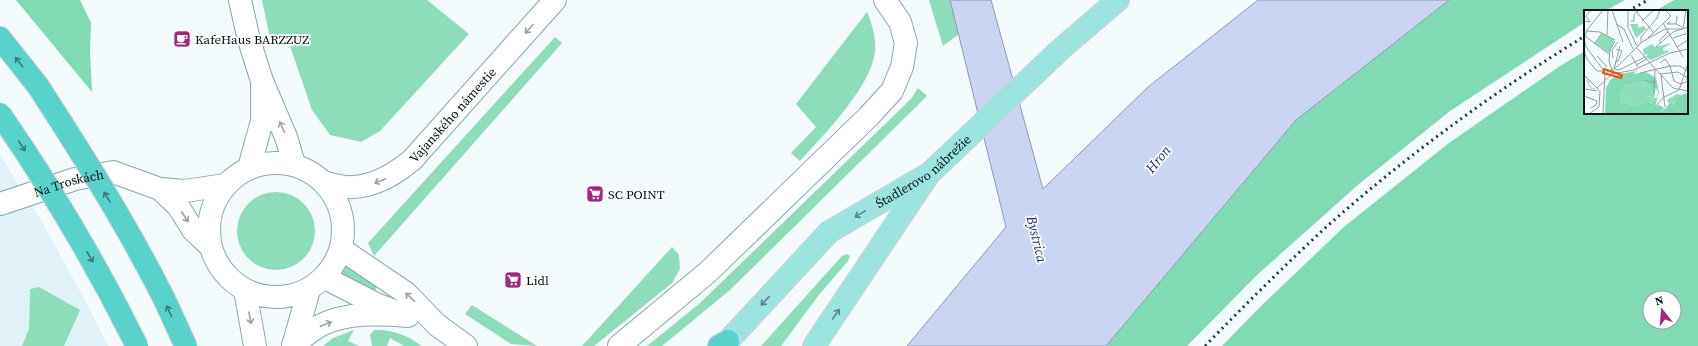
<svg xmlns="http://www.w3.org/2000/svg" width="1698" height="346" viewBox="0 0 1698 346" font-family="'Source Serif 4',serif">
<style>
.built{fill:#e0f2f7}
.green{fill:#8eddba}
.forest{fill:#80dbb4;fill-rule:evenodd}
.water{fill:#c9d5f2;stroke:#8e9ab0}
.lines{fill:none;stroke-linecap:round;stroke-linejoin:round}
.minor-casing{stroke:#84a9b3;stroke-width:24}
.tertiary-casing{stroke:#84a9b3;stroke-width:24}
.primary-casing{stroke:#d2d4d5;stroke-width:24}
.motorway-casing{stroke:#d2d4d5;stroke-width:24}
.minor{stroke:#fff;stroke-width:22}
.tertiary{stroke:#fff;stroke-width:22}
.primary{stroke:#9ce4e0;stroke-width:22}
.motorway{stroke:#5ad2cc;stroke-width:22}
.rail{stroke:#2a363a;stroke-width:3;stroke-dasharray:2 4;stroke-linecap:butt}
.motorway-bridge-casing{stroke:#d2d4d5;stroke-width:24;stroke-linecap:butt}
.motorway-bridge{stroke:#5ad2cc;stroke-width:22}
.oneway{stroke:#9ba0a2}
.oneway2{stroke:#347c7a}
.oneway3{stroke:#588685}
.labels{text-anchor:middle;stroke-width:3.5;stroke-linejoin:round;paint-order:stroke}
.poi-label{font-size:13px;fill:#051216;stroke:#fff;text-anchor:start}
.street-label{font-size:13px;fill:#051216;stroke:#fff}
.water-label{font-size:14px;font-style:italic;fill:#192f7d;stroke:#fff}
.inset-river{fill:none;stroke:#c9d5f2;stroke-width:2}
.inset-road{fill:none;stroke:#949ea1;stroke-width:1}
.view{fill:#e8590c;fill-opacity:0.15;stroke:#e8590c;stroke-width:2}
.inset-edge{fill:none;stroke:#051216;stroke-width:2}
</style>
<rect width="100%" height="100%" fill="#f3fbfd"/>
<path class="built" d="M 0,155 L 41,220 L 87,304 L 108,346 L 0,346 Z"/>
<path class="green" d="M 262,0 L 427,0 L 469,34 L 380,131 L 361,142 L 330,135 L 312,110 L 287,37 L 270,38 Z
M 929,0 L 950,0 L 959,34 L 943,46 Z
M 867,12 C 872,24 876,37 875,50 C 873,85 823,136 800,161 L 791,153 L 816,127 L 796,104 Z
M 555,37 L 562,43 L 374,256 L 368,243 Z
M 918,88 L 927,96 L 730,290 L 662,346 L 647,346 L 699,304 L 911,99 Z
M237 231a39 39 0 1 1 78 0a39 39 0 1 1-78 0Z
M 672,247 L 679,255 L 680,269 L 672,283 L 594,346 L 582,346 Z
M 847,254 L 850,256 L 848,261 L 818,296 L 781,346 L 761,346 L 842,256 Z
M 345,264 L 379,283 L 373,294 L 339,274 Z
M 39,287 L 80,310 L 64,346 L 22,346 L 29,329 L 30,289 Z
M 472,305 L 537,346 L 511,344 L 465,314 Z
M 354,330 L 348,341 L 359,346 L 323,346 L 333,338 Z
M 374,330 C 392,329 407,335 422,346 L 404,346 L 390,338 L 387,346 L 372,346 L 370,335 Z"/>
<path class="forest" d="M 16,0 L 80,0 L 91,23 L 90,52 L 92,92 Z
M 1449,0 L 1625,0 L 1605,11 L 1585,11 L 1585,22 L 1450,111 L 1359,184 L 1257,275 L 1187,346 L 1106,346 L 1296,120 Z
M 1674,0 L 1698,0 L 1698,346 L 1222,346 L 1262,305 L 1345,226 L 1449,143 L 1560,66 L 1585,51 L 1585,113 L 1687,113 L 1687,11 L 1655,11 ZM 1650,298 L 1674,298 L 1674,322 L 1650,322 Z"/>
<path class="water" d="M 950,0 L 991,0 L 1043,189 L 1148,87 L 1258,0 L 1449,0 L 1296,120 L 1106,346 L 907,346 L 1006,227 Z"/>
<g class="lines">
<g class="minor-casing">
<g id="minor">
<path d="M 249,168 L 262,121 L 262,81"/>
<path d="M 160,189 L 178,206 L 193,230 L 210,246"/>
<path id="s1" d="M 0,204 L 75,179 L 113,172 L 160,189 L 185,191 L 225,185"/>
<path d="M 341,249 L 406,293 L 437,325 L 466,346"/>
<path d="M 325,278 L 376,304 L 396,312"/>
<path d="M 293,345 C 302,338 312,330 321,325 C 347,312 380,314 408,316"/>
<path d="M 619,346 L 708,272 L 868,117 L 892,91 L 902,67 L 906,43 L 900,22 L 885,0"/>
</g>
</g>
<g class="tertiary-casing">
<g id="tertiary">
<path d="M 240,0 L 249,40 L 262,81 L 286,137 L 294,164"/>
<circle cx="276" cy="230" r="67"/>
<path id="s2" d="M 326,183 C 334,185 345,188 353,187 C 376,186 395,174 412,160 L 555,0"/>
<path d="M 245,290 L 255,346"/>
<path d="M 293,346 L 309,290"/>
</g>
</g>
<g class="primary-casing">
<g id="primary">
<path id="s3" d="M 728,341 L 829,232 L 930,173 L 1061,49 L 1118,0"/>
<path d="M 814,346 L 927,177"/>
</g>
</g>
<g class="motorway-casing">
<path id="motorway" d="M 0,38 L 38,86
M 719,346 L 728,341"/>
</g>
<use href="#minor" class="minor"/>
<use href="#tertiary" class="tertiary"/>
<use href="#primary" class="primary"/>
<use href="#motorway" class="motorway"/>
<path class="rail" d="M 1628,11 L 1648,0
M 1205,346 C 1244,306 1283,267 1324,229 C 1402,159 1495,91 1585,36"/>
<g class="motorway-bridge-casing">
<path id="motorway-bridge" d="M 38,86 C 80,151 122,217 157,285 C 168,305 176,326 186,346
M 0,114 C 51,188 97,265 137,346"/>
</g>
<use href="#motorway-bridge" class="motorway-bridge"/>
</g>
<defs><path id="oneway-shaft" d="M-6 0H5M1.5-3L5.5 0L1.5 3" fill="none" stroke-width="1.6" stroke-linecap="round" stroke-linejoin="round"/></defs>
<g class="oneway">
<use href="#oneway-shaft" transform="translate(529 29) rotate(132)"/>
<use href="#oneway-shaft" transform="translate(282 127) rotate(-114)"/>
<use href="#oneway-shaft" transform="translate(380 181) rotate(158)"/>
<use href="#oneway-shaft" transform="translate(185 217) rotate(57)"/>
<use href="#oneway-shaft" transform="translate(410 297) rotate(-136)"/>
<use href="#oneway-shaft" transform="translate(250 318) rotate(79)"/>
<use href="#oneway-shaft" transform="translate(326 324) rotate(-22)"/>
</g>
<g class="oneway2">
<use href="#oneway-shaft" transform="translate(19 62) rotate(-128)"/>
<use href="#oneway-shaft" transform="translate(22 146) rotate(56)"/>
<use href="#oneway-shaft" transform="translate(107 197) rotate(-121)"/>
<use href="#oneway-shaft" transform="translate(90 257) rotate(61)"/>
<use href="#oneway-shaft" transform="translate(169 311) rotate(-115)"/>
</g>
<g class="oneway3">
<use href="#oneway-shaft" transform="translate(860 214) rotate(149)"/>
<use href="#oneway-shaft" transform="translate(765 301) rotate(133)"/>
<use href="#oneway-shaft" transform="translate(836 314) rotate(-56)"/>
</g>
<defs>
<g id="cafe-square" transform="scale(0.9)"><rect x="-9" y="-9" width="18" height="18" rx="4" fill="#a3287d" stroke="#fff"/><path d="M-5.5-4.5H6V0H3Q3 3.5 0 3.5H-2.5Q-5.5 3.5-5.5 0ZM3-3.2v2h1.7v-2ZM-6 4.5H4V6H-6Z" fill="#fff"/></g>
<g id="supermarket-square" transform="scale(0.9)"><rect x="-9" y="-9" width="18" height="18" rx="4" fill="#a3287d" stroke="#fff"/><path d="M-6-5.5h2.5l.6 2H6L4.5 2H-2.5L-4.4-4H-6ZM-1.5 3.2a1.3 1.3 0 1 0 .1 0ZM3 3.2a1.3 1.3 0 1 0 .1 0Z" fill="#fff"/></g>
</defs>
<g fill-rule="evenodd">
<use href="#cafe-square" x="182" y="39"/>
<use href="#supermarket-square" x="595" y="194"/>
<use href="#supermarket-square" x="513" y="280"/>
</g>
<g class="labels">
<g class="poi-label">
<text x="195" y="44">KafeHaus BARZZUZ</text>
<text x="608" y="199">SC POINT</text>
<text x="526" y="285">Lidl</text>
</g>
<g class="street-label">
<text dy="5" stroke="none"><textPath href="#s2" startOffset="154">Vajanského námestie</textPath></text>
<text dy="5" stroke="none"><textPath href="#s3" startOffset="261">Štadlerovo nábrežie</textPath></text>
<text dy="5" stroke="none"><textPath href="#s1" startOffset="72">Na Troskách</textPath></text>
</g>
<g class="water-label">
<text transform="translate(1158 159) rotate(-51)" y="5">Hron</text>
<text transform="translate(1037 239) rotate(76)" y="5">Bystrica</text>
</g>
</g>
<g transform="translate(1584 10)">
<rect width="104" height="104" fill="#f3fbfd"/>
<path d="M 46,14 L 54,14 L 54,18 L 60,16 L 62,19 L 52,28 ZM 18,23 L 30,30 L 25,43 L 11,34 ZM 88,33 L 79,38 L 80,42 L 82,40 L 85,42 L 67,50 L 61,47 L 64,44 L 60,45 L 59,39 L 68,34 L 71,37 ZM 62,71 L 68,82 L 64,87 L 69,86 L 70,88 L 68,94 L 64,91 L 50,96 L 37,92 L 36,86 L 40,76 ZM 93,84 L 97,85 L 95,88 L 89,93 L 83,104 L 75,104 L 85,94 L 83,90 Z" fill="#8eddba"/>
<path d="M 53,61 L 49,64 L 62,62 L 72,68 L 75,82 L 71,97 L 75,95 L 80,98 L 75,104 L 81,100 L 83,104 L 85,94 L 88,95 L 97,85 L 104,83 L 104,104 L 21,104 L 22,78 L 26,70 L 36,64 ZM 62,71 L 68,82 L 64,87 L 69,86 L 72,78 L 74,81 L 73,88 L 70,88 L 68,94 L 64,91 L 50,96 L 37,92 L 36,86 L 40,76 Z" fill="#80dbb4" fill-rule="evenodd"/>
<path class="inset-river" d="M 3,70 L 7,78 L 11,79"/>
<path class="inset-road" d="M 28,0 L 39,32M 44,0 L 44,17 L 53,36M 51,0 L 70,23M 93,6 L 92,14 L 98,17M 0,11 L 6,12 L 2,6 L 7,0M 47,11 L 50,11 L 50,5 L 55,0M 58,11 L 70,0M 79,13 L 99,47M 86,13 L 85,12 L 83,14 L 92,14M 32,14 L 40,19 L 49,39M 99,19 L 102,0M 3,21 L 16,22 L 31,30M 23,25 L 24,0M 1,26 L 26,45M 64,28 L 87,6 L 81,0M 89,28 L 104,23M 57,33 L 57,27 L 73,8 L 76,0M 78,33 L 75,31 L 84,22M 10,34 L 18,23M 52,37 L 66,53M 72,37 L 89,22 L 104,17M 93,37 L 104,30M 0,41 L 3,49 L 13,61 L 20,61M 47,45 L 54,57M 13,46 L 23,57M 29,48 L 28,40 L 34,32M 31,52 L 34,51 L 38,41 L 32,39M 66,53 L 89,78 L 104,81M 76,53 L 81,49 L 86,56M 52,55 L 63,49M 86,56 L 90,71 L 97,74 L 104,71M 30,59 L 35,60 L 61,47M 30,59 L 36,36M 23,62 L 34,56 L 58,32 L 81,19 L 98,19M 23,63 L 25,65 L 29,63 L 25,51 L 26,40 L 31,31M 56,63 L 86,56 L 96,56 L 104,61M 76,64 L 94,62 L 104,68M 0,65 L 13,78M 77,65 L 81,97M 60,70 L 70,73 L 70,70 L 72,73M 0,79 L 13,81M 15,81 L 13,78 L 28,64 L 50,60 L 86,43 L 104,39M 0,86 L 13,91 L 12,95 L 7,98M 70,87 L 71,60M 71,97 L 80,87 L 95,80 L 104,53M 5,104 L 15,97 L 16,81M 19,104 L 21,62 L 2,37 L 0,29 L 3,20 L 19,0"/>
<path class="view" d="M 20,59 L 38,65 L 37,68 L 19,63 Z"/>
<rect width="104" height="104" class="inset-edge"/>
</g>
<g transform="translate(1662 310) rotate(343)"><circle r="19" fill="#ffffff" stroke="#9ba0a2"/>
<path d="M0-3L7 15L0 10L-7 15Z" fill="#a3287d"/>
<text y="-6" font-size="11" font-weight="bold" text-anchor="middle" fill="#051216">N</text>
</g>
</svg>
